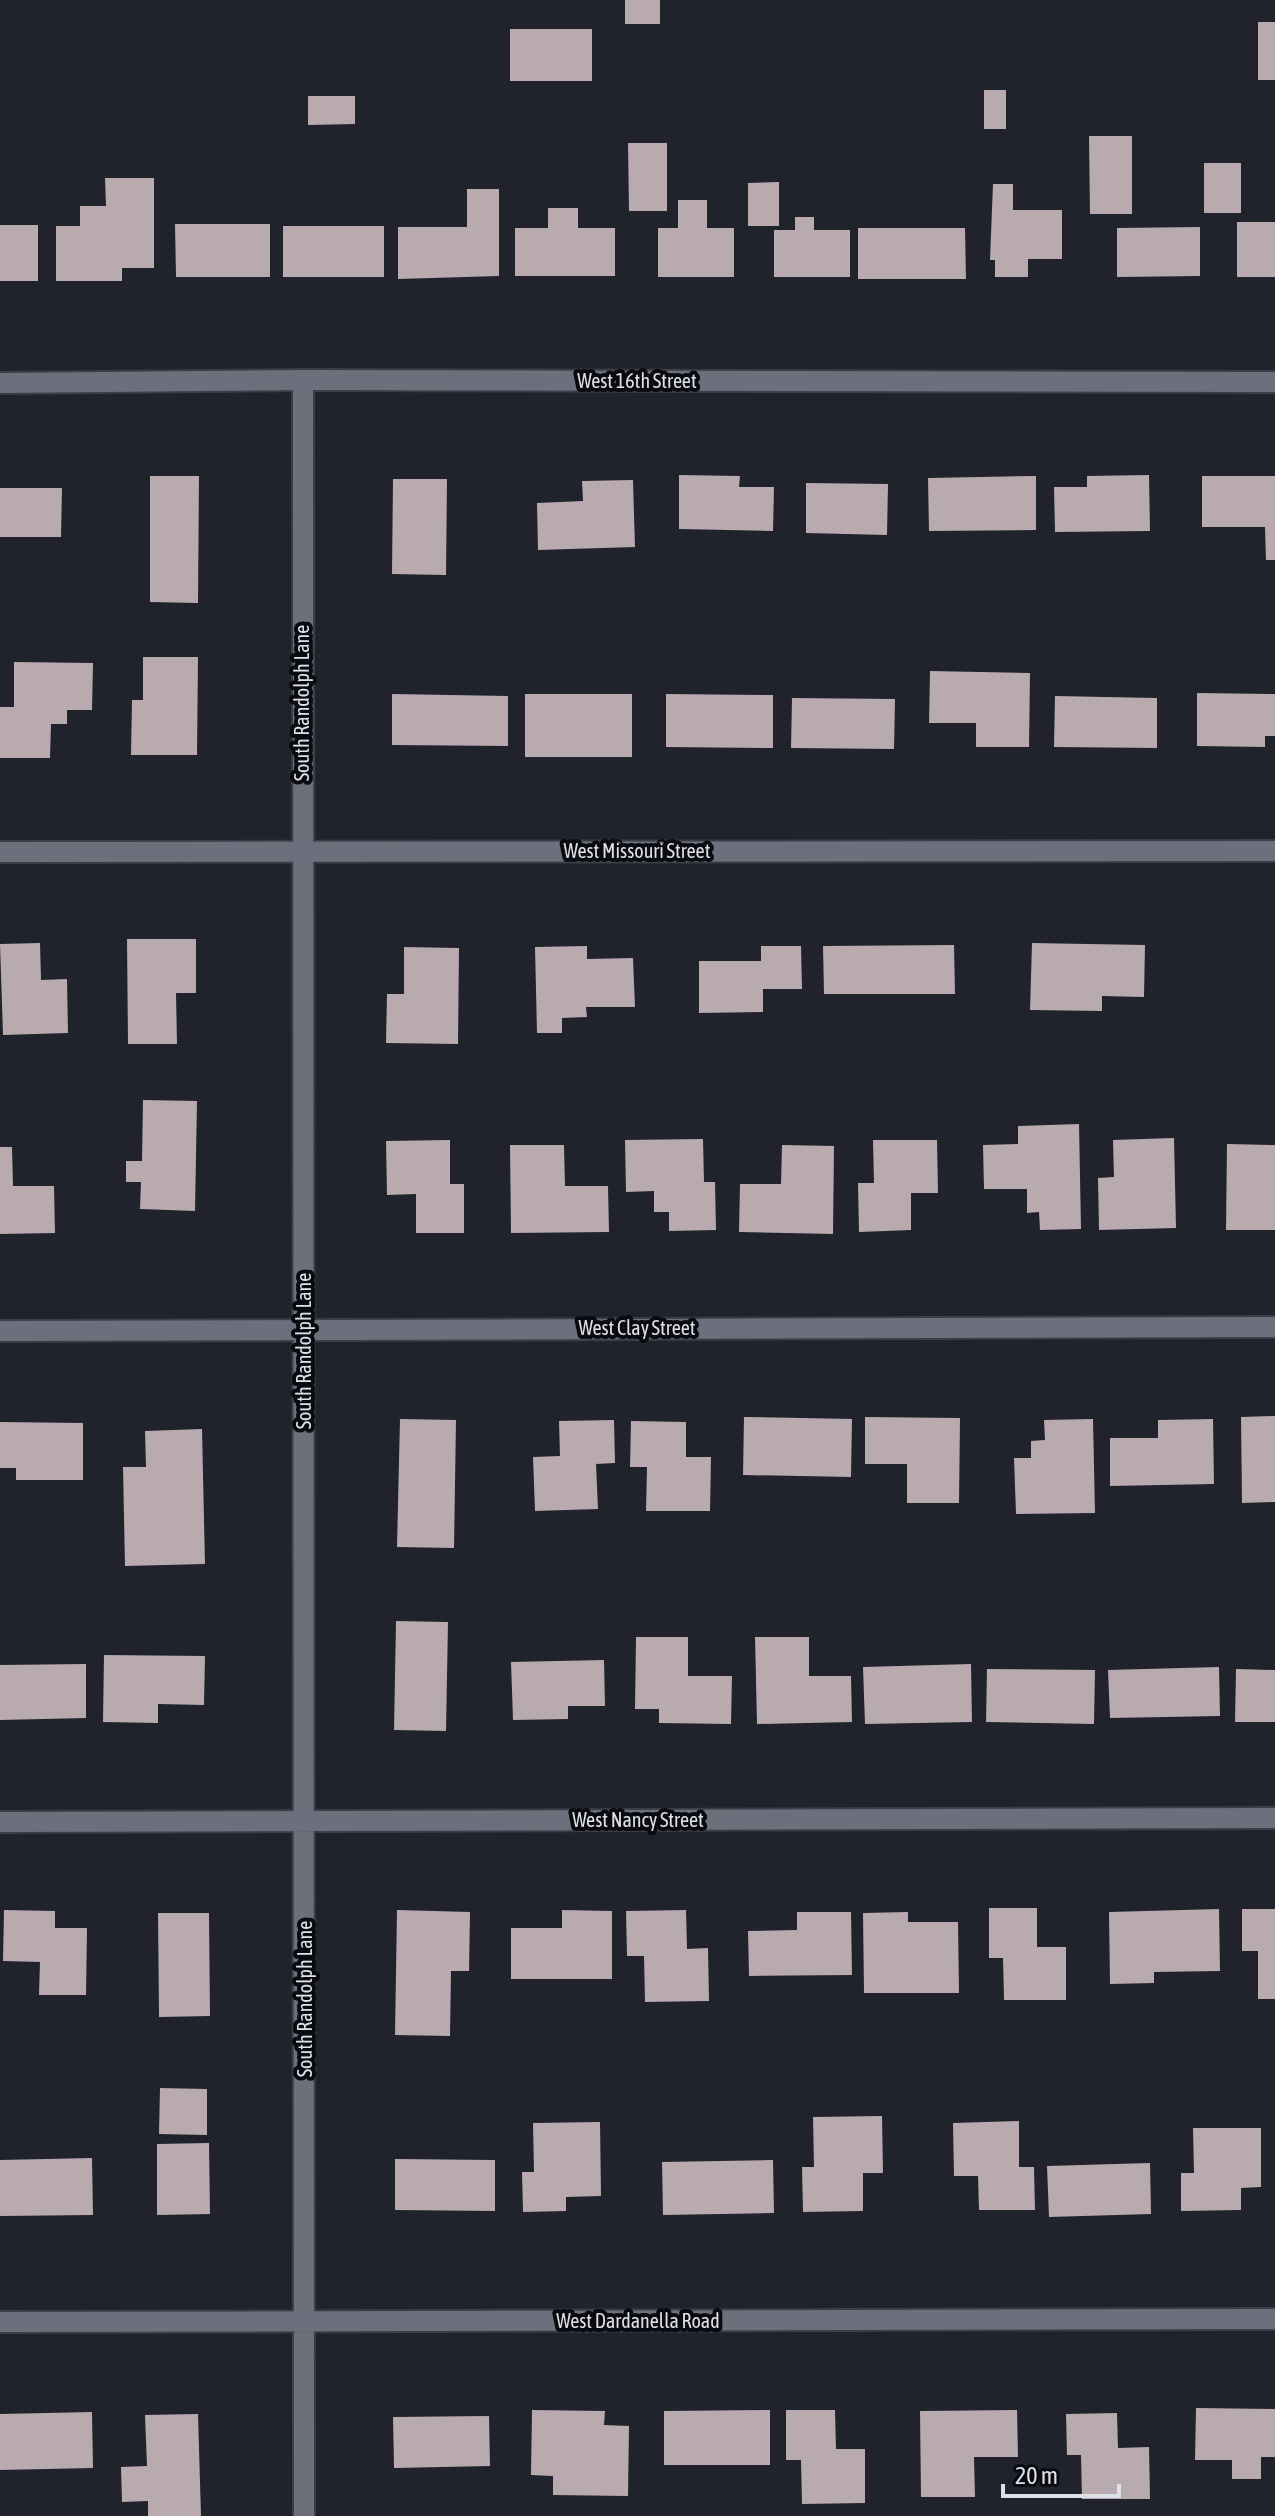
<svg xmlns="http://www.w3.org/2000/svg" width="1275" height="2516" viewBox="0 0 1275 2516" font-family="'Asap Condensed',sans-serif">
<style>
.building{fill:#b9aab0}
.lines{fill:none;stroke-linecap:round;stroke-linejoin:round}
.street-casing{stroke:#3c3e47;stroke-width:24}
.secondary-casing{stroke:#3c3e47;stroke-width:24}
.street{stroke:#6d707c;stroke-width:20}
.secondary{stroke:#6d707c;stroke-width:20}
.labels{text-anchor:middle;stroke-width:8;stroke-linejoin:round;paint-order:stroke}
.street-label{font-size:20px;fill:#dfe1e8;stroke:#0a0b10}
</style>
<rect width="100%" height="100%" fill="#20222c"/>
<path class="building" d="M 625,0 L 660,0 L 660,24 L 625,24 Z
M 1258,22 L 1275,22 L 1275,80 L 1258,80 Z
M 510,29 L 592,29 L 592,81 L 510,81 Z
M 984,90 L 1006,90 L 1006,129 L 984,129 Z
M 308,96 L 355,96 L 355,124 L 308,125 Z
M 1089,136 L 1132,136 L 1132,214 L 1090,214 Z
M 628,143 L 667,143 L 667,211 L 629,211 Z
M 1204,163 L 1241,163 L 1241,213 L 1204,213 Z
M 105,178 L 154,178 L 154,268 L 122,268 L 122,281 L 56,281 L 56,226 L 80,226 L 80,206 L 106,206 Z
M 779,182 L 779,226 L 748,226 L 748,183 Z
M 993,184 L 1013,184 L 1013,210 L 1062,210 L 1062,259 L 1028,259 L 1028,277 L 995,277 L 995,260 L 990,260 Z
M 467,189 L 499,189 L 499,276 L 398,279 L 398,227 L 467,227 Z
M 678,200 L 707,200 L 707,228 L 734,228 L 734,277 L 658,277 L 658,228 L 678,228 Z
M 548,208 L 578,208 L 578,228 L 615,228 L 615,276 L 515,276 L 515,228 L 548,228 Z
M 795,217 L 814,217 L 814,230 L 850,230 L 850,277 L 774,277 L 774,230 L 795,230 Z
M 1237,222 L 1275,222 L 1275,277 L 1237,277 Z
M 175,224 L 270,224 L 270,277 L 176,277 Z
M 0,225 L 38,225 L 38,281 L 0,281 Z
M 283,226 L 384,226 L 384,277 L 283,277 Z
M 1200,227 L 1200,276 L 1117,277 L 1117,228 Z
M 858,228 L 965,228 L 966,279 L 858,279 Z
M 679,475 L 740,476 L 739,487 L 774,487 L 773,531 L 679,529 Z
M 1149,475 L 1150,531 L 1055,532 L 1054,487 L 1087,487 L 1087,476 Z
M 150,476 L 199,476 L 198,603 L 150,602 Z
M 1036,476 L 1036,530 L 929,531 L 928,478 Z
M 1202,476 L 1275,476 L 1275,560 L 1266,560 L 1265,527 L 1202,527 Z
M 393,479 L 447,479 L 446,575 L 392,574 Z
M 633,480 L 635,547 L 538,550 L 537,503 L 583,501 L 582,481 Z
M 806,483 L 888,484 L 887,535 L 806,533 Z
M 0,488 L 62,488 L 61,537 L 0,537 Z
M 143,657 L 198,657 L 197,755 L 131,755 L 132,700 L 143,700 Z
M 14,662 L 93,663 L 92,710 L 67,710 L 67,724 L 51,724 L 50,758 L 0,758 L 0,707 L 14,707 Z
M 930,671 L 1030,673 L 1029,747 L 976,747 L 976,723 L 929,723 Z
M 1197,693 L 1275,694 L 1275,736 L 1265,736 L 1265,747 L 1197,746 Z
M 392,694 L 508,696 L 508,746 L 392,745 Z
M 525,694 L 632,694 L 632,757 L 525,757 Z
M 666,694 L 773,695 L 773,748 L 666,747 Z
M 1055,696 L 1157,698 L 1157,748 L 1054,747 Z
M 792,698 L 895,699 L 894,749 L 791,748 Z
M 127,939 L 196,939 L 196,993 L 176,993 L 177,1044 L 128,1044 Z
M 40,943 L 41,980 L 67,979 L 68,1033 L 3,1035 L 0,944 Z
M 1032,943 L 1145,945 L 1144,997 L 1102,996 L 1102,1011 L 1030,1010 Z
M 954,945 L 955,994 L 824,994 L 823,946 Z
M 587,946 L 587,959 L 633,958 L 635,1007 L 586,1007 L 587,1017 L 562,1018 L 562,1033 L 537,1033 L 535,947 Z
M 761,946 L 801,946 L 802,989 L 763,989 L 763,1012 L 699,1013 L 699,961 L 761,961 Z
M 404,947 L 459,948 L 458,1044 L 386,1043 L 387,994 L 404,994 Z
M 143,1100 L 197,1101 L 195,1211 L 140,1209 L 141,1182 L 126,1182 L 126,1161 L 142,1161 Z
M 1079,1124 L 1081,1229 L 1040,1230 L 1039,1212 L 1027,1213 L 1027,1189 L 984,1189 L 983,1145 L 1018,1144 L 1018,1126 Z
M 1174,1138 L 1176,1228 L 1099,1230 L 1098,1178 L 1114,1177 L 1113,1140 Z
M 703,1139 L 704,1182 L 715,1182 L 716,1230 L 669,1231 L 669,1212 L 654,1212 L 654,1191 L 626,1192 L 625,1140 Z
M 450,1140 L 450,1184 L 464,1184 L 464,1233 L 416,1233 L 416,1194 L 387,1195 L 386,1141 Z
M 873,1140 L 937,1140 L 938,1193 L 911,1193 L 911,1230 L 859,1232 L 858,1183 L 874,1183 Z
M 1227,1144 L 1275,1145 L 1275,1230 L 1226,1230 Z
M 510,1145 L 564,1145 L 565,1186 L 608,1186 L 609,1232 L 511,1233 Z
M 782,1145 L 834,1146 L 833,1234 L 739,1232 L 740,1184 L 781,1184 Z
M 0,1147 L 12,1147 L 13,1186 L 54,1186 L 55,1233 L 0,1234 Z
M 1275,1416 L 1275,1502 L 1242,1503 L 1241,1417 Z
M 744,1417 L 852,1419 L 851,1477 L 743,1475 Z
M 865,1417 L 960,1418 L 959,1503 L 907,1503 L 907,1464 L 865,1464 Z
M 400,1419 L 456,1420 L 454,1548 L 397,1547 Z
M 1093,1419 L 1095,1513 L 1016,1514 L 1014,1458 L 1031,1458 L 1031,1441 L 1045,1440 L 1044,1420 Z
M 1213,1419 L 1214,1484 L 1110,1486 L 1110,1438 L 1158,1438 L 1158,1420 Z
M 614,1420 L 615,1463 L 596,1464 L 598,1509 L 535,1511 L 533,1457 L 560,1456 L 559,1421 Z
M 631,1421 L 686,1422 L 686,1457 L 711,1457 L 710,1511 L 646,1511 L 647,1467 L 630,1467 Z
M 0,1422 L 83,1423 L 83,1480 L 16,1480 L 16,1468 L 0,1468 Z
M 202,1429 L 205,1564 L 125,1566 L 123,1467 L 146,1467 L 145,1431 Z
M 396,1621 L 448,1622 L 446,1731 L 394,1730 Z
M 636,1637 L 688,1637 L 688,1676 L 732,1676 L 731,1724 L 659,1723 L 659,1709 L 635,1709 Z
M 755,1637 L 809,1637 L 809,1676 L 851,1676 L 852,1722 L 757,1724 Z
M 104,1655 L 205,1656 L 204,1705 L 158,1704 L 158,1723 L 103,1722 Z
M 604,1660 L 605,1706 L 568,1706 L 568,1719 L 513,1720 L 511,1662 Z
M 86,1664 L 86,1718 L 0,1720 L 0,1665 Z
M 971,1664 L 972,1722 L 865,1724 L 863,1667 Z
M 1219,1667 L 1220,1716 L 1110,1718 L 1108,1670 Z
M 987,1669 L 1095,1670 L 1094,1724 L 986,1722 Z
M 1236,1669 L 1275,1670 L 1275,1722 L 1235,1722 Z
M 989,1908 L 1037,1908 L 1037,1947 L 1066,1947 L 1066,2000 L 1004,2000 L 1003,1958 L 989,1958 Z
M 1219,1909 L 1220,1971 L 1154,1972 L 1154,1983 L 1110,1984 L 1109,1912 Z
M 1242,1909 L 1275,1909 L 1275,1999 L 1258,1999 L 1258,1951 L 1242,1951 Z
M 4,1910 L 55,1911 L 55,1928 L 87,1928 L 86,1995 L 39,1995 L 40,1962 L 3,1961 Z
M 397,1910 L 470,1912 L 469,1971 L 451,1971 L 450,2036 L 395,2035 Z
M 562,1910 L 612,1911 L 612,1979 L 511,1979 L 511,1928 L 562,1928 Z
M 686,1910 L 687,1949 L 708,1948 L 709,2001 L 645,2002 L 644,1956 L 627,1956 L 626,1911 Z
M 797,1912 L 851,1912 L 852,1975 L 749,1976 L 748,1931 L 797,1930 Z
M 908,1912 L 908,1922 L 958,1922 L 959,1993 L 864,1993 L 863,1913 Z
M 158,1913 L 209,1913 L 210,2016 L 159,2017 Z
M 160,2088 L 207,2089 L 207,2135 L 159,2134 Z
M 882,2116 L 883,2173 L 863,2173 L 863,2211 L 803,2212 L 802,2167 L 814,2167 L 813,2117 Z
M 1019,2121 L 1019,2167 L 1034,2167 L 1035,2210 L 979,2210 L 978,2176 L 954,2176 L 953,2123 Z
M 600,2122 L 601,2196 L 566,2197 L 566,2211 L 523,2212 L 522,2172 L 534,2172 L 533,2123 Z
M 1193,2128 L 1261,2128 L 1261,2187 L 1241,2188 L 1241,2210 L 1181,2211 L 1181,2173 L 1194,2173 Z
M 209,2143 L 210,2214 L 157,2215 L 157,2144 Z
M 92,2158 L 93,2215 L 0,2216 L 0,2160 Z
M 395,2159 L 495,2160 L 495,2211 L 395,2210 Z
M 773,2160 L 774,2213 L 663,2215 L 662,2162 Z
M 1150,2163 L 1151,2214 L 1049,2217 L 1047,2166 Z
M 1196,2408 L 1275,2409 L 1275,2457 L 1261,2457 L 1261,2479 L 1232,2479 L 1232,2460 L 1195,2460 Z
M 532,2410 L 605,2411 L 604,2425 L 629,2426 L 628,2496 L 553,2495 L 553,2476 L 531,2475 Z
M 770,2410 L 770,2465 L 664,2465 L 664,2411 Z
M 786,2410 L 835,2410 L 836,2449 L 865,2449 L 865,2503 L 802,2504 L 801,2460 L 786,2460 Z
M 1017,2410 L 1018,2457 L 974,2457 L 975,2497 L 921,2497 L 920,2411 Z
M 92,2412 L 93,2468 L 0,2470 L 0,2414 Z
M 1117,2413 L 1118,2448 L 1149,2447 L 1150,2499 L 1082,2499 L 1081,2455 L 1067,2455 L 1066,2414 Z
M 198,2414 L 201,2516 L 148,2516 L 148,2501 L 122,2502 L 121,2467 L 147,2466 L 145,2415 Z
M 489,2416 L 490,2466 L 394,2468 L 393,2417 Z"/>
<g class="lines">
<g class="street-casing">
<path id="street" d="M 303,380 L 304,2516
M 0,852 L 1275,851
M 0,1331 L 1275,1327
M 0,1822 L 1275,1818
M 0,2322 L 1275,2319"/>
</g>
<g class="secondary-casing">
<path id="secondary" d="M 0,383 L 303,380 L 1275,382"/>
</g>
<use href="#street" class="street"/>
<use href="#secondary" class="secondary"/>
</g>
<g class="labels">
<g class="street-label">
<text x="637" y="388">West 16th Street</text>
<text transform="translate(302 703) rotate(-90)" y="7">South Randolph Lane</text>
<text x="637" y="858">West Missouri Street</text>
<text x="637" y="1335">West Clay Street</text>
<text transform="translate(304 1351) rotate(-90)" y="7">South Randolph Lane</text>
<text x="638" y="1827">West Nancy Street</text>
<text transform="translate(305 1999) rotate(-90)" y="7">South Randolph Lane</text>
<text x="638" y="2328">West Dardanella Road</text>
</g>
</g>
<path d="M1003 2484v12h116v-12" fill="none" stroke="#dfe1e8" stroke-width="4"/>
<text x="1015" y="2484" font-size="24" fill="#dfe1e8" stroke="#0a0b10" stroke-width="6" paint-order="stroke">20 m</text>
</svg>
